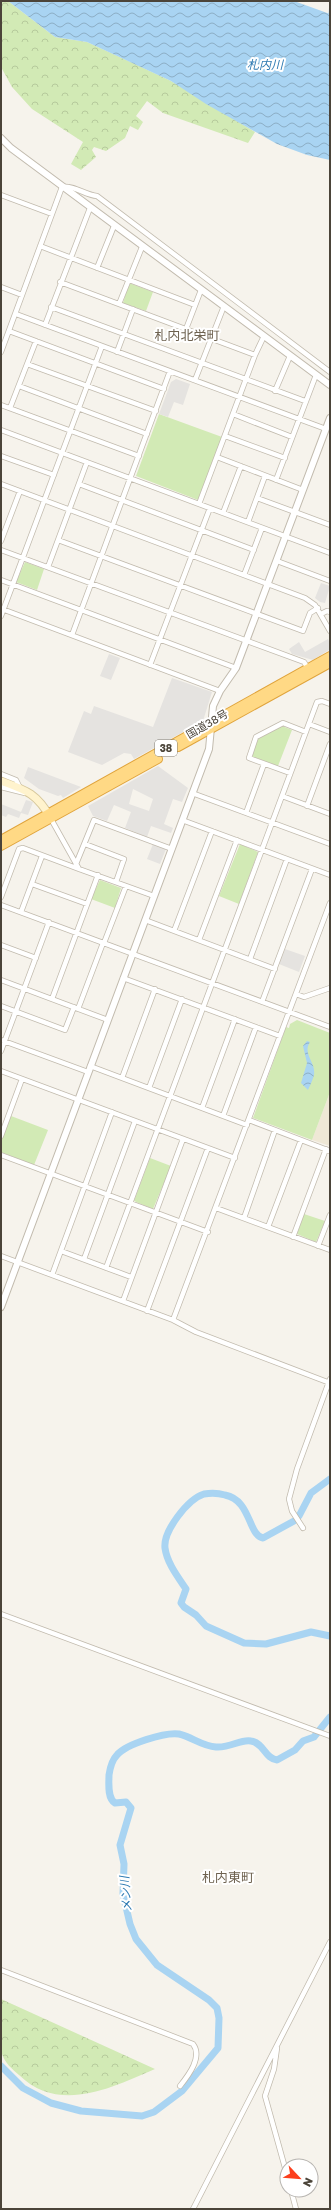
<svg xmlns="http://www.w3.org/2000/svg" width="331" height="2210" viewBox="0 0 331 2210" font-family="'Golos Text','Noto Sans JP',sans-serif">
<style>
.education{fill:#efe8d6}
.green{fill:#d2eab5}
.forest{fill:url(#forest-crowns)}
.parking{fill:#e5e3e0;fill-rule:evenodd}
.water{fill:url(#water-waves)}
.lines{fill:none;stroke-linecap:round;stroke-linejoin:round}
.stream{stroke:#a9d4f2;stroke-width:1}
.river{stroke:#a9d4f2;stroke-width:7}
.minor-casing{stroke:#c2bbae;stroke-width:6}
.tertiary-casing{stroke:#c2bbae;stroke-width:8}
.secondary-casing{stroke:#d6c79b;stroke-width:9}
.trunk-casing{stroke:#e0a43c;stroke-width:10}
.minor{stroke:#fff;stroke-width:4.5}
.tertiary{stroke:#fff;stroke-width:6}
.secondary{stroke:#fff3cd;stroke-width:7}
.trunk{stroke:#ffd985;stroke-width:8}
.labels{text-anchor:middle;stroke-width:4;stroke-linejoin:round;paint-order:stroke}
.shield{fill:#fff;stroke:#817c74;stroke-width:1}
.shield-label{font-size:10px;font-weight:bold;fill:#4b4439}
.street-label{font-size:11px;fill:#4b4439;stroke:#fff}
.water-label{font-size:12px;font-style:italic;fill:#2e7ab2;stroke:#fff}
.quarter-label{font-size:13px;fill:#6e6250;stroke:#fff}
</style>
<defs>
<pattern id="forest-crowns" width="20" height="18" patternUnits="userSpaceOnUse"><rect width="20" height="18" fill="#d2eab5"/><path d="M2 6a3 3 0 1 1 6 0M12 15a3 3 0 1 1 6 0" fill="none" stroke="#b6ca9c"/></pattern>
<pattern id="water-waves" width="16" height="10" patternUnits="userSpaceOnUse"><rect width="16" height="10" fill="#a9d4f2"/><path d="M0 5q4-4 8 0t8 0" fill="none" stroke="#8caec5"/></pattern>
</defs>
<rect width="100%" height="100%" fill="#f6f3ec"/>
<path class="education" d="M 330,1092 L 330,1146 L 312,1140 Z"/>
<path class="green" d="M 129,283 L 153,292 L 146,311 L 123,303 Z
M 159,414 L 222,437 L 198,500 L 136,476 Z
M 25,562 L 44,569 L 37,590 L 16,582 Z
M 282,726 L 292,730 L 278,766 L 253,757 L 252,755 L 258,739 Z
M 240,844 L 258,852 L 239,904 L 219,896 Z
M 100,880 L 121,888 L 115,908 L 91,899 Z
M 297,1020 L 330,1033 L 330,1092 L 312,1140 L 253,1118 L 286,1027 L 289,1028 L 290,1024 Z
M 11,1116 L 48,1130 L 34,1165 L 1,1152 L 1,1142 Z
M 150,1158 L 171,1166 L 153,1209 L 134,1201 Z
M 304,1214 L 325,1221 L 316,1242 L 297,1234 Z"/>
<path class="forest" d="M 1,1 L 8,1 L 55,37 L 87,42 L 137,65 L 171,81 L 255,132 L 248,143 L 163,113 L 147,101 L 136,116 L 143,122 L 138,130 L 130,126 L 125,138 L 106,151 L 94,147 L 92,150 L 96,157 L 81,170 L 71,164 L 83,142 L 32,109 L 12,87 L 1,67 Z
M 1,1999 L 155,2069 C 111,2088 59,2114 19,2075 C 12,2069 5,2063 2,2054 C 0,2041 1,2014 1,1999 Z"/>
<path class="parking" d="M 176,379 L 190,384 L 183,405 L 174,402 L 168,417 L 159,414 L 171,382 Z
M 321,583 L 330,586 L 325,603 L 320,602 L 315,598 Z
M 328,639 L 330,643 L 329,650 L 313,660 L 292,654 L 289,649 L 299,642 L 305,652 Z
M 109,654 L 120,658 L 111,680 L 100,676 Z
M 172,678 L 212,692 L 203,721 L 134,759 L 131,754 L 124,753 L 102,765 L 68,752 L 84,711 L 91,714 L 94,706 L 153,727 Z
M 158,766 L 188,788 L 182,802 L 173,799 L 164,824 L 173,828 L 171,833 L 151,826 L 147,837 L 125,828 L 131,812 L 114,805 L 107,821 L 93,816 L 88,806 ZM 133,789 L 153,799 L 149,811 L 129,804 Z
M 28,767 L 81,787 L 63,798 L 61,795 L 58,796 L 39,789 L 24,778 Z
M 26,800 L 33,802 L 28,815 L 21,813 L 19,818 L 8,814 L 6,817 L 1,815 L 1,804 L 21,812 Z
M 153,844 L 166,849 L 160,864 L 147,859 Z
M 285,949 L 305,956 L 299,972 L 279,964 Z"/>
<path class="water" d="M 8,1 L 294,1 L 330,14 L 330,160 L 307,155 L 277,144 L 206,104 L 171,81 L 87,42 L 55,37 Z
M 307,1041 L 310,1042 C 302,1054 316,1062 314,1075 C 313,1079 310,1086 308,1090 L 301,1083 L 307,1063 L 303,1046 Z"/>
<g class="lines">
<path class="stream" d="M 329,14 L 330,2"/>
<path class="river" d="M 299,1516 L 311,1493 L 330,1479
M 294,1521 L 263,1538 C 248,1535 251,1500 225,1495 C 218,1493 211,1493 204,1494 C 188,1499 163,1531 165,1548 C 167,1563 178,1577 186,1589 L 181,1603 L 184,1607 L 196,1615 L 206,1626 L 244,1643 L 266,1644 L 311,1632 L 330,1636
M 1,2066 L 23,2088 L 51,2103 L 81,2111 L 142,2116 L 154,2112 L 182,2091 L 218,2048 L 219,2018 L 217,2008 L 209,2000 L 157,1965 L 136,1939 L 130,1924 L 123,1894 L 124,1864 L 120,1845 L 131,1808 L 126,1802 L 115,1803 C 107,1798 109,1783 109,1775 C 110,1768 112,1760 117,1755 C 126,1744 165,1732 179,1734 C 192,1737 202,1746 216,1747 C 231,1748 240,1739 251,1741 C 264,1743 265,1759 277,1760 L 295,1750 L 303,1741 L 314,1737 L 330,1717"/>
<g class="minor-casing">
<path id="minor" d="M 1,195 L 52,214
M 40,246 L 195,305
M 97,268 L 114,226
M 60,282 L 255,355
M 1,287 L 22,295
M 119,304 L 142,247
M 51,307 L 305,401
M 16,314 L 326,429
M 45,325 L 90,208
M 186,329 L 201,290
M 9,331 L 164,389
M 1,352 L 62,187 C 74,185 85,195 97,196 L 330,372
M 117,352 L 133,309
M 27,364 L 156,411
M 195,380 L 224,306
M 19,386 L 147,434
M 275,391 L 290,356
M 1,405 L 139,456
M 10,408 L 36,341
M 233,414 L 292,437
M 1,430 L 330,553
M 225,436 L 285,458
M 1,456 L 54,475
M 217,457 L 303,490
M 276,480 L 316,375
M 1,484 L 305,598 L 315,605 L 330,631
M 79,484 L 254,550
M 257,498 L 330,525
M 199,504 L 255,355 L 264,336
M 223,513 L 241,466
M 248,522 L 265,476
M 58,540 L 303,631 L 310,613 L 318,608
M 1,541 L 20,491
M 1,550 L 304,662 L 309,670
M 277,561 L 330,581
M 48,567 L 87,462
M 244,575 L 262,528
M 1,580 L 236,668
M 2,609 L 220,691
M 321,614 L 327,611 L 330,612
M 1,616 L 102,346
M 72,635 L 170,371
M 150,665 L 210,508
M 309,724 L 330,732
M 290,773 L 249,758 L 256,737 L 283,723 L 306,732
M 1,774 L 16,780 L 20,788
M 1,787 L 25,793
M 192,793 L 330,844
M 282,796 L 330,814
M 307,806 L 330,744
M 246,813 L 264,764
M 51,819 L 79,869 L 154,896
M 182,820 L 330,875
M 85,844 L 124,859 L 116,882
M 76,864 L 94,820 L 172,849
M 32,884 L 87,904
M 1,897 L 19,849 L 23,848 L 79,869
M 1,905 L 330,1027
M 21,912 L 42,856
M 145,920 L 275,969
M 174,931 L 212,831
M 199,940 L 237,840
M 104,943 L 126,886
M 1,945 L 36,958
M 250,959 L 287,859
M 123,978 L 280,1036
M 1,980 L 108,1020
M 296,994 L 304,997 L 330,988
M 52,999 L 98,875
M 262,1002 L 312,869
M 1,1006 L 65,1030 L 74,1007
M 78,1009 L 103,943
M 1,1040 L 88,1072
M 1,1051 L 49,922
M 90,1066 L 247,1125
M 1,1071 L 235,1158
M 122,1078 L 155,989
M 149,1088 L 182,999
M 202,1108 L 235,1019
M 223,1116 L 256,1027
M 249,1120 L 330,1151
M 1,1136 L 22,1079
M 1,1155 L 208,1232
M 216,1208 L 330,1250
M 244,1218 L 275,1130
M 268,1227 L 301,1140
M 293,1237 L 326,1149
M 318,1246 L 330,1215
M 61,1251 L 131,1277
M 1,1256 L 173,1320 L 196,1332 L 330,1383
M 84,1259 L 135,1121
M 106,1268 L 317,702 L 322,701 L 330,704
M 52,1275 L 112,1112
M 123,1301 L 183,1139
M 147,1311 L 208,1148
M 173,1320 L 330,903
M 303,1528 L 292,1511 L 289,1499 L 297,1469 L 330,1379
M 1,1614 L 330,1736
M 1,1970 L 193,2044 C 203,2057 188,2076 180,2086
M 277,2048 L 274,2069 L 265,2096 L 287,2175
M 291,2190 L 296,2209
M 193,2209 L 330,1942"/>
</g>
<g class="tertiary-casing">
<path id="tertiary" d="M 1,138 L 11,148 L 330,385
M 1,1307 L 209,749 L 213,706 L 220,691 L 236,668 L 330,418"/>
</g>
<g class="secondary-casing">
<path id="secondary" d="M 1,781 C 26,790 38,794 51,819"/>
</g>
<g class="trunk-casing">
<path id="trunk" d="M 178,747 L 330,663
M 1,840 L 330,656
M 1,846 L 158,759"/>
</g>
<use href="#minor" class="minor"/>
<use href="#tertiary" class="tertiary"/>
<use href="#secondary" class="secondary"/>
<use href="#trunk" class="trunk"/>
</g>
<g class="labels">
<rect class="shield" x="155" y="740" width="22" height="16" rx="3"/>
<g class="shield-label">
<text x="166" y="752">38</text>
</g>
<g class="street-label">
<text transform="translate(207 724) rotate(-30)" y="4">国道38号</text>
</g>
<g class="water-label">
<text x="265" y="69">札内川</text>
<text transform="translate(126 1894) rotate(-95)" y="4">メン川</text>
</g>
<g class="quarter-label">
<text x="187" y="340">札内北栄町</text>
<text x="228" y="1882">札内東町</text>
</g>
</g>
<rect width="331" height="2210" fill="none" stroke="#4b4439" stroke-width="4"/>
<g transform="translate(299 2178) rotate(116)"><circle r="19" fill="#ffffff" stroke="#b7b4b0"/>
<path d="M0-3L7 15L0 10L-7 15Z" fill="#fc3f1d"/>
<text y="-6" font-size="11" font-weight="bold" text-anchor="middle" fill="#4b4439">N</text>
</g>
</svg>
